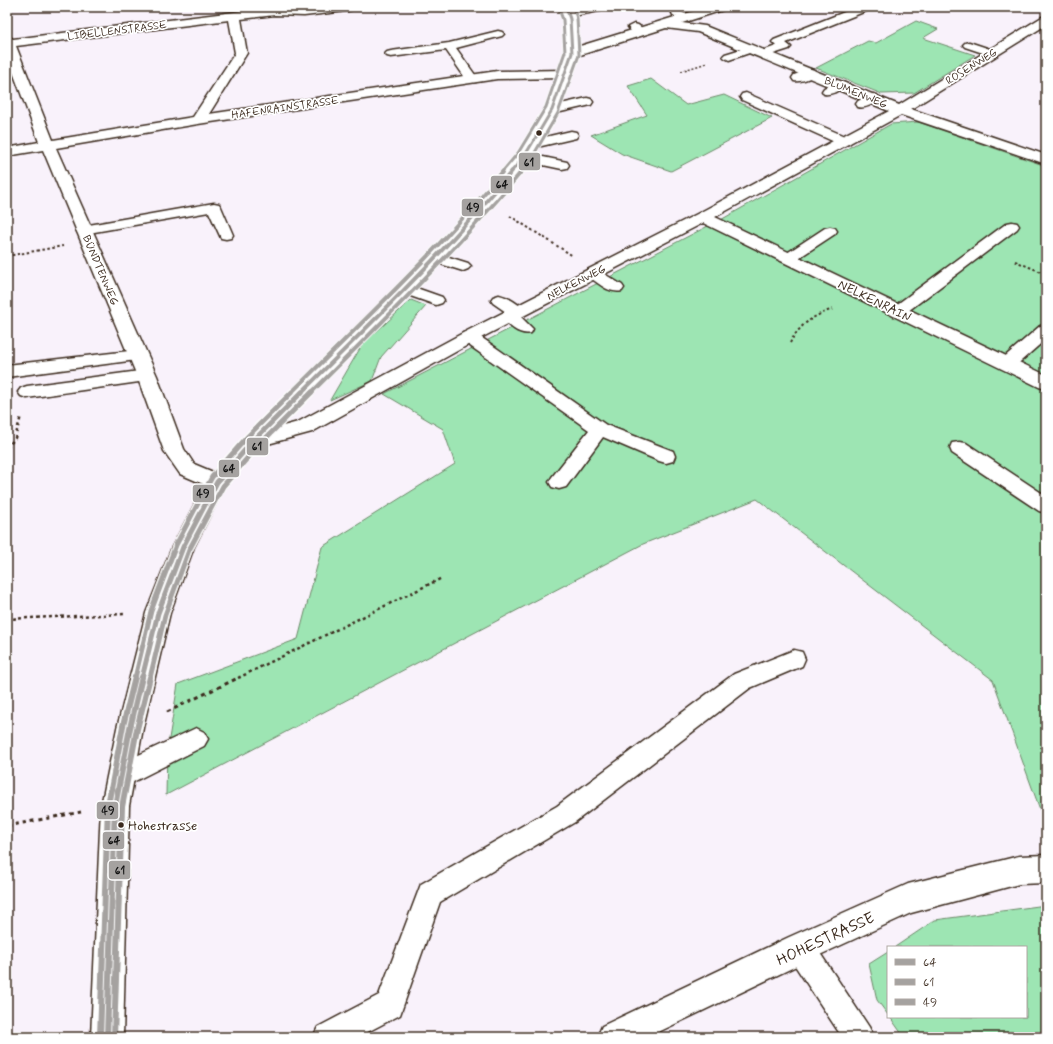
<svg xmlns="http://www.w3.org/2000/svg" width="1053" height="1044" viewBox="0 0 1053 1044" font-family="Mynerve,sans-serif">
<style>
.green{fill:#9de5b3;stroke:#6c8868}
.lines{fill:none;stroke-linecap:round;stroke-linejoin:round}
.service-casing{stroke:#3b2a1e;stroke-width:3}
.minor-casing{stroke:#3b2a1e;stroke-width:3}
.tertiary-casing{stroke:#3b2a1e;stroke-width:3}
.path-far3{stroke:#3b2a1e;stroke-width:1.5;stroke-dasharray:2 2;stroke-linecap:butt}
.path-far2{stroke:#3b2a1e;stroke-width:2;stroke-dasharray:2.5 2.5;stroke-linecap:butt}
.path-far1{stroke:#3b2a1e;stroke-width:2.5;stroke-dasharray:3 3;stroke-linecap:butt}
.path{stroke:#3b2a1e;stroke-width:3;stroke-dasharray:4 4;stroke-linecap:butt}
.service{fill:#fff;fill-rule:evenodd}
.minor{fill:#fff;fill-rule:evenodd}
.tertiary{fill:#fff;fill-rule:evenodd}
.bus-1-far3-casing{stroke:#fff;stroke-width:5}
.bus-1-far2-casing{stroke:#fff;stroke-width:6}
.bus-1-far1-casing{stroke:#fff;stroke-width:8}
.bus-1-casing{stroke:#fff;stroke-width:10}
.bus-2-far3-casing{stroke:#fff;stroke-width:5}
.bus-2-far2-casing{stroke:#fff;stroke-width:6}
.bus-2-far1-casing{stroke:#fff;stroke-width:8}
.bus-2-casing{stroke:#fff;stroke-width:10}
.bus-3-far3-casing{stroke:#fff;stroke-width:5}
.bus-3-far2-casing{stroke:#fff;stroke-width:6}
.bus-3-far1-casing{stroke:#fff;stroke-width:8}
.bus-3-casing{stroke:#fff;stroke-width:10}
.bus-1-far3{stroke:#a5a2a0;stroke-width:3}
.bus-1-far2{stroke:#a5a2a0;stroke-width:4}
.bus-1-far1{stroke:#a5a2a0;stroke-width:5}
.bus-1{stroke:#a5a2a0;stroke-width:6}
.bus-2-far3{stroke:#a5a2a0;stroke-width:3}
.bus-2-far2{stroke:#a5a2a0;stroke-width:4}
.bus-2-far1{stroke:#a5a2a0;stroke-width:5}
.bus-2{stroke:#a5a2a0;stroke-width:6}
.bus-3-far3{stroke:#a5a2a0;stroke-width:3}
.bus-3-far2{stroke:#a5a2a0;stroke-width:4}
.bus-3-far1{stroke:#a5a2a0;stroke-width:5}
.bus-3{stroke:#a5a2a0;stroke-width:6}
.bus-dot{fill:#3b2a1e;stroke:#fff;stroke-width:1.5}
.labels{text-anchor:middle;stroke-width:3.5;stroke-linejoin:round;paint-order:stroke}
.far-street-label{font-size:11px;fill:#3b2a1e;stroke:#fff}
.street-label{font-size:13px;fill:#3b2a1e;stroke:#fff}
.near-bus-label{font-size:14px;fill:#3b2a1e;stroke:#fff;text-anchor:start}
.near-street-label{font-size:16px;fill:#3b2a1e;stroke:#fff}
.line-badge{stroke:#fff;stroke-width:1.5}
.pale-badge-label{font-size:11px;text-anchor:middle;font-weight:bold;fill:#111}
</style>
<rect width="100%" height="100%" fill="#f9f2fb"/>
<filter id="ink" filterUnits="userSpaceOnUse"><feTurbulence type="fractalNoise" baseFrequency=".025" numOctaves="2"/><feDisplacementMap in="SourceGraphic" scale="8" xChannelSelector="R" yChannelSelector="G"/><feConvolveMatrix kernelMatrix="1 2 1 2 8 2 1 2 1" color-interpolation-filters="sRGB"/></filter>
<g filter="url(#ink)">
<path class="green" d="M 916,21 L 938,29 L 923,38 L 975,55 L 914,93 L 882,94 L 816,68 L 868,41 L 876,43 Z
M 651,79 L 686,105 L 724,95 L 772,118 L 671,171 L 622,154 L 591,135 L 647,115 L 628,86 Z
M 918,122 L 1046,166 L 1046,375 L 717,222 L 891,124 Z
M 708,226 L 1046,391 L 1046,826 L 993,680 L 757,499 L 643,544 L 166,795 L 167,751 L 178,684 L 298,639 L 322,547 L 455,464 L 443,429 L 384,394 Z
M 411,300 L 426,306 L 381,357 L 372,381 L 330,400 L 362,345 Z
M 1046,905 L 1046,1037 L 904,1037 L 890,1017 L 1026,1017 L 1026,947 L 895,947 L 935,920 Z
M 888,952 L 888,1015 L 877,1000 L 869,964 Z"/>
<g class="lines">
<g class="service-casing">
<path id="service" d="M 588,7 L 599,7 L 600,9 L 599,11 L 569,17 L 564,14 L 565,12 Z
M 857,7 L 872,7 L 871,9 L 786,43 L 791,47 L 789,49 L 764,57 L 760,56 L 758,54 L 760,52 L 776,46 L 772,42 L 774,40 Z
M 677,10 L 690,16 L 691,18 L 686,21 L 673,15 L 672,13 L 673,11 Z
M 634,24 L 638,25 L 647,32 L 645,34 C 638,36 632,33 628,27 Z
M 498,31 L 502,32 L 504,34 L 502,36 L 456,48 L 478,79 L 476,82 L 468,82 L 446,50 L 391,57 L 387,56 L 385,54 L 387,52 L 391,51 L 449,43 Z
M 969,42 L 996,51 L 998,53 L 996,55 L 992,56 L 965,47 L 963,45 L 965,43 Z
M 751,46 L 755,47 L 757,49 L 755,51 L 729,60 L 725,58 L 723,56 L 725,54 Z
M 810,69 L 814,70 L 816,73 C 811,79 801,82 794,81 L 792,78 L 794,75 Z
M 839,81 L 843,82 L 845,85 C 840,91 831,95 824,94 L 822,91 L 824,88 Z
M 746,93 L 849,138 L 851,141 L 849,144 L 839,144 L 742,100 L 740,97 L 742,94 Z
M 873,94 L 877,95 L 879,98 C 875,104 865,109 858,107 L 856,104 L 858,101 Z
M 587,98 L 591,99 L 593,102 L 591,105 L 552,114 L 548,113 L 546,110 L 548,107 Z
M 571,131 L 576,132 L 578,135 L 576,138 L 533,148 L 528,147 L 526,144 L 528,141 Z
M 524,153 L 567,162 L 569,165 L 567,168 L 562,169 L 519,160 L 517,157 L 519,154 Z
M 214,203 L 219,204 L 221,207 L 233,235 L 231,238 L 226,239 L 221,238 L 209,212 L 83,234 L 78,233 L 76,230 L 78,227 L 83,226 Z
M 1012,222 L 1017,223 L 1019,226 L 1017,229 L 904,314 L 898,316 L 892,314 L 890,311 L 892,308 L 1007,223 Z
M 830,227 L 835,228 L 837,231 L 835,234 L 794,261 L 789,263 L 784,261 L 781,258 L 784,255 L 825,228 Z
M 436,253 L 468,263 L 471,266 L 468,269 L 463,271 L 431,261 L 428,258 L 431,255 Z
M 593,268 L 598,270 L 622,285 L 624,288 L 622,291 C 609,294 598,283 588,276 L 585,273 L 588,270 Z
M 405,284 L 442,297 L 444,300 L 442,303 L 436,305 L 399,292 L 397,289 L 399,286 Z
M 499,295 C 508,297 520,304 525,312 L 520,316 L 533,329 L 531,333 C 519,336 508,326 502,316 L 506,312 L 493,303 L 491,300 L 493,297 Z
M 1046,325 L 1046,339 L 1013,368 L 1007,369 L 1001,368 L 998,364 L 1001,360 L 1040,326 Z
M 469,332 L 475,333 L 606,425 L 673,451 L 675,456 L 673,461 L 666,463 L 659,461 L 603,437 L 566,487 L 559,489 L 552,487 L 549,482 L 552,477 L 589,430 L 463,341 L 461,337 L 463,333 Z
M 138,350 L 144,351 L 147,355 L 144,359 L 7,377 L 7,365 Z
M 147,370 L 153,372 L 156,376 L 153,380 L 27,398 L 21,396 L 18,392 L 21,388 L 27,386 Z
M 959,442 L 966,443 L 1046,496 L 1046,513 L 1039,511 L 952,453 L 950,448 L 952,443 Z
M 794,650 L 802,652 L 805,659 L 802,666 L 750,688 L 575,822 L 440,902 L 400,1015 L 358,1037 L 313,1037 L 318,1027 L 379,995 L 421,884 L 557,806 L 734,674 Z
M 196,728 L 204,732 L 208,739 L 204,746 L 131,783 L 122,786 L 113,783 L 110,775 L 113,767 Z
M 800,934 L 810,938 L 869,1027 L 874,1037 L 842,1037 L 790,958 L 786,948 L 790,938 Z"/>
</g>
<g class="minor-casing">
<path id="minor" d="M 275,7 L 353,7 L 351,10 L 347,11 L 304,16 L 275,15 L 241,19 L 247,53 L 209,114 L 497,71 L 565,70 L 570,71 L 572,74 L 570,77 L 565,78 L 497,79 L 198,124 L 56,148 L 157,376 L 184,449 L 194,464 L 225,477 L 228,482 L 225,487 L 217,490 L 180,474 L 164,451 L 137,376 L 43,150 L 7,156 L 7,148 L 39,142 L 7,56 L 7,35 L 13,39 ZM 229,20 L 235,53 L 193,117 L 53,140 L 16,46 Z
M 707,7 L 725,7 L 723,10 L 682,23 L 705,26 L 899,105 L 1042,17 L 1046,16 L 1046,25 L 911,109 L 1046,155 L 1046,164 L 901,115 L 715,217 L 1046,375 L 1046,389 L 1039,387 L 703,223 L 475,341 L 312,432 L 253,448 L 246,446 L 243,441 L 246,436 L 298,422 L 463,333 L 697,214 L 889,111 L 698,32 L 666,28 L 577,56 L 567,56 L 566,53 L 567,50 Z
M 1046,855 L 1046,883 L 1019,884 L 911,913 L 811,959 L 648,1037 L 597,1037 L 602,1026 L 789,937 L 908,884 L 1019,856 Z"/>
</g>
<g class="tertiary-casing">
<path id="tertiary" d="M 560,7 L 572,7 L 576,19 L 578,53 L 559,110 L 529,160 L 493,205 L 442,262 L 260,446 L 225,486 L 194,547 L 170,613 L 143,728 L 129,806 L 123,1037 L 91,1037 L 101,806 L 117,728 L 146,613 L 172,547 L 209,477 L 246,436 L 430,254 L 481,199 L 518,155 L 545,110 L 566,53 L 564,19 Z"/>
</g>
<path class="path-far3" d="M 681,71 L 707,63"/>
<path class="path-far2" d="M 510,216 L 573,256
M 7,256 L 63,246
M 1015,261 L 1046,274
M 790,343 C 800,324 813,316 833,309"/>
<path class="path-far1" d="M 7,448 L 15,438 L 21,416
M 7,619 L 126,614
M 238,678 L 442,578"/>
<path class="path" d="M 167,712 L 240,677
M 7,826 L 81,812"/>
<use href="#service" class="service"/>
<use href="#minor" class="minor"/>
<use href="#tertiary" class="tertiary"/>
<g class="bus-1-far3-casing">
<path id="bus-1-far3" d="M 511,172 L 524,157 L 552,110 L 572,53 L 570,19 L 566,7"/>
</g>
<g class="bus-1-far2-casing">
<path id="bus-1-far2" d="M 301,393 C 373,321 447,250 512,171"/>
</g>
<g class="bus-1-far1-casing">
<path id="bus-1-far1" d="M 142,678 L 158,613 L 183,547 L 217,482 L 253,441 L 302,392"/>
</g>
<g class="bus-1-casing">
<path id="bus-1" d="M 107,1037 L 115,806 L 130,728 L 142,677"/>
</g>
<g class="bus-2-far3-casing">
<path id="bus-2-far3" d="M 521,172 L 530,161 L 558,113 L 579,55 L 577,18 L 573,7"/>
</g>
<g class="bus-2-far2-casing">
<path id="bus-2-far2" d="M 311,393 C 383,321 456,250 522,171"/>
</g>
<g class="bus-2-far1-casing">
<path id="bus-2-far1" d="M 150,678 L 165,615 L 189,550 L 223,486 L 258,446 L 312,392"/>
</g>
<g class="bus-2-casing">
<path id="bus-2" d="M 114,1037 L 122,807 L 137,729 L 150,677"/>
</g>
<g class="bus-3-far3-casing">
<path id="bus-3-far3" d="M 502,172 L 518,153 L 546,107 L 565,52 L 563,20 L 559,9"/>
</g>
<g class="bus-3-far2-casing">
<path id="bus-3-far2" d="M 291,393 C 363,321 438,251 503,171"/>
</g>
<g class="bus-3-far1-casing">
<path id="bus-3-far1" d="M 135,678 L 151,611 L 176,545 L 212,477 L 248,436 L 292,392"/>
</g>
<g class="bus-3-casing">
<path id="bus-3" d="M 100,1037 L 108,805 L 123,726 L 135,677"/>
</g>
<use href="#bus-1-far3" class="bus-1-far3"/>
<use href="#bus-1-far2" class="bus-1-far2"/>
<use href="#bus-1-far1" class="bus-1-far1"/>
<use href="#bus-1" class="bus-1"/>
<use href="#bus-2-far3" class="bus-2-far3"/>
<use href="#bus-2-far2" class="bus-2-far2"/>
<use href="#bus-2-far1" class="bus-2-far1"/>
<use href="#bus-2" class="bus-2"/>
<use href="#bus-3-far3" class="bus-3-far3"/>
<use href="#bus-3-far2" class="bus-3-far2"/>
<use href="#bus-3-far1" class="bus-3-far1"/>
<use href="#bus-3" class="bus-3"/>
</g>
</g>
<g class="bus-dot">
<circle cx="539" cy="133" r="3.5"/>
<circle cx="121" cy="825" r="3.5"/>
</g>
<g class="labels">
<g class="far-street-label">
<text transform="translate(117 30) rotate(-7)" y="4">LIBELLENSTRASSE</text>
<text transform="translate(971 66) rotate(-32)" y="4">ROSENWEG</text>
<text transform="translate(856 92) rotate(22)" y="4">BLUMENWEG</text>
<text transform="translate(285 107) rotate(-8)" y="4">HAFENRAINSTRASSE</text>
<text transform="translate(101 270) rotate(67)" y="4">BÜNDTENWEG</text>
<text transform="translate(576 282) rotate(-27)" y="4">NELKENWEG</text>
</g>
<g class="street-label">
<text transform="translate(875 300) rotate(26)" y="5">NELKENRAIN</text>
</g>
<g class="near-bus-label">
<text x="128" y="830">Hohestrasse</text>
</g>
<g class="near-street-label">
<text transform="translate(825 938) rotate(-25)" y="6">HOHESTRASSE</text>
</g>
</g>
<g class="line-badge">
<rect x="518" y="152" width="23" height="19" rx="4" fill="#a5a2a0"/>
<rect x="490" y="175" width="23" height="19" rx="4" fill="#a5a2a0"/>
<rect x="461" y="198" width="23" height="19" rx="4" fill="#a5a2a0"/>
<rect x="246" y="437" width="23" height="19" rx="4" fill="#a5a2a0"/>
<rect x="218" y="459" width="22" height="19" rx="4" fill="#a5a2a0"/>
<rect x="192" y="484" width="23" height="19" rx="4" fill="#a5a2a0"/>
<rect x="96" y="801" width="23" height="19" rx="4" fill="#a5a2a0"/>
<rect x="102" y="831" width="23" height="19" rx="4" fill="#a5a2a0"/>
<rect x="108" y="860" width="23" height="20" rx="4" fill="#a5a2a0"/>
</g>
<g class="pale-badge-label">
<text x="529" y="166">61</text>
<text x="502" y="188">64</text>
<text x="473" y="211">49</text>
<text x="257" y="450">61</text>
<text x="229" y="472">64</text>
<text x="203" y="497">49</text>
<text x="108" y="814">49</text>
<text x="114" y="844">64</text>
<text x="120" y="874">61</text>
</g>
<rect width="1053" height="1044" fill="none" stroke="#fff" stroke-width="24"/>
<rect x="12" y="12" width="1029" height="1020" fill="none" stroke="#3b2a1e" stroke-width="1.5" filter="url(#ink)"/>
<rect x="887" y="946" width="140" height="72" fill="#ffffff" stroke="#b1aaa5"/>
<rect x="895" y="959" width="20" height="6" fill="#a5a2a0" stroke="#b1aaa5"/>
<text x="923" y="966" font-size="12" fill="#3b2a1e">64</text>
<rect x="895" y="979" width="20" height="6" fill="#a5a2a0" stroke="#b1aaa5"/>
<text x="923" y="986" font-size="12" fill="#3b2a1e">61</text>
<rect x="895" y="999" width="20" height="6" fill="#a5a2a0" stroke="#b1aaa5"/>
<text x="923" y="1006" font-size="12" fill="#3b2a1e">49</text>
</svg>
